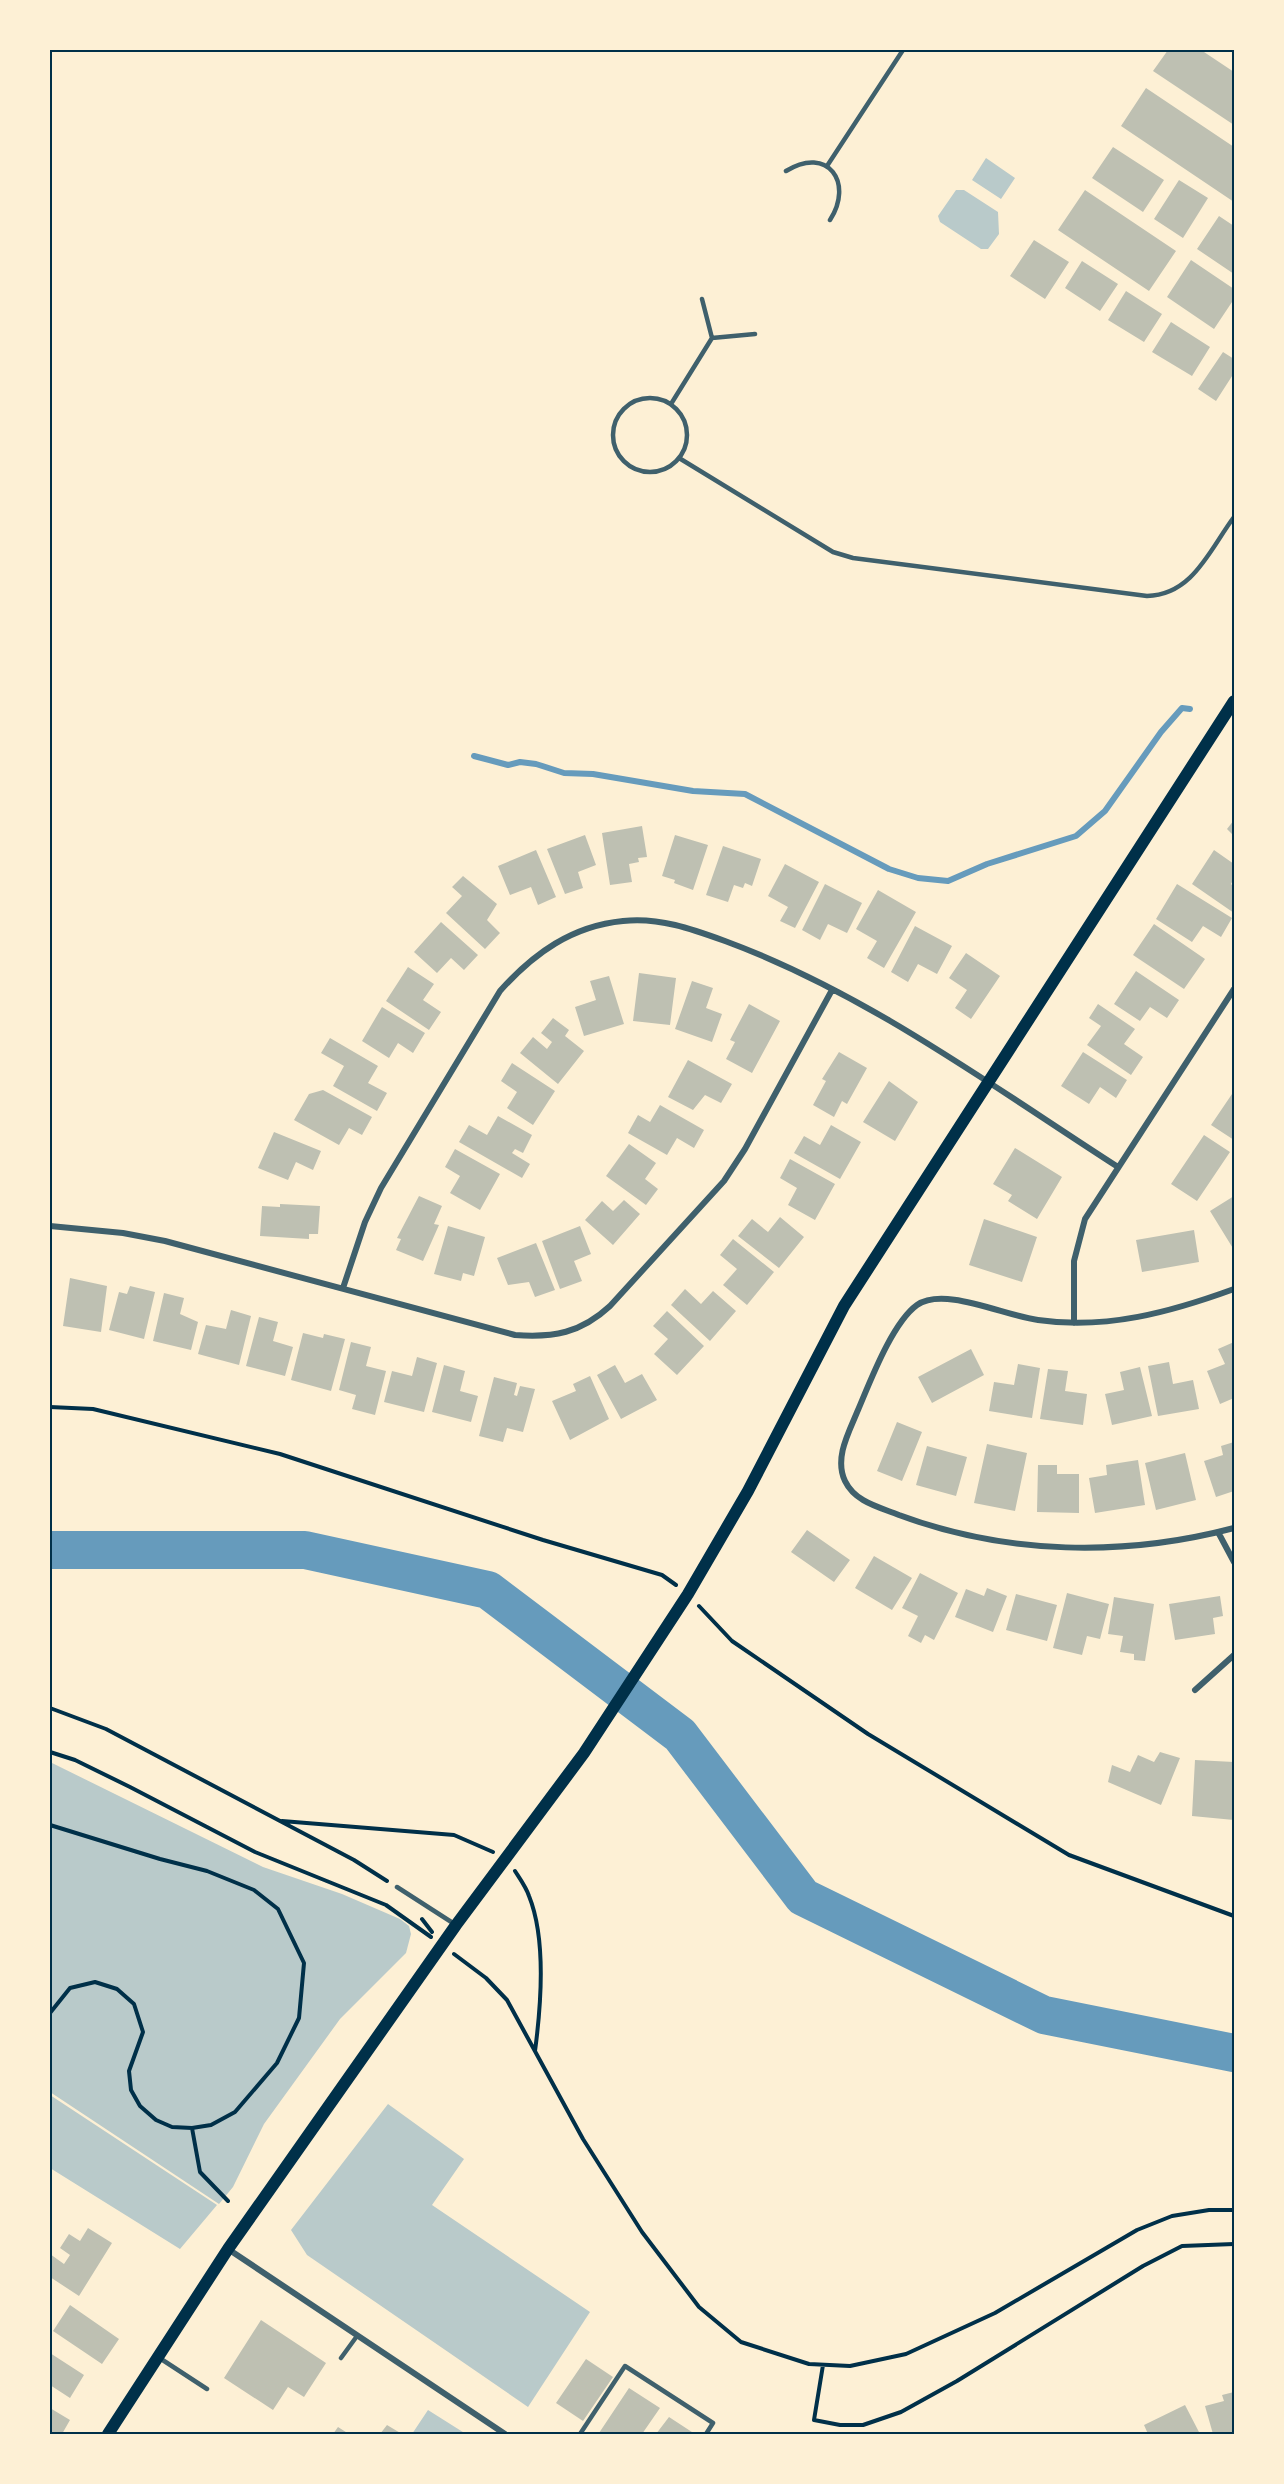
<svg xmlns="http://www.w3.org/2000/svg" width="1284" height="2484" viewBox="0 0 1284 2484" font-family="'Alegreya Sans',sans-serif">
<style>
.green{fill:#b9caca}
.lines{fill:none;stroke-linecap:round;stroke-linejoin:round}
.stream{stroke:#669bbc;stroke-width:6}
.river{stroke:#669bbc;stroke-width:38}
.building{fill:#bec0b2}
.path{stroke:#003049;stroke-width:4}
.service{stroke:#3f606c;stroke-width:4.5}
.minor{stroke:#3f606c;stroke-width:6}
.secondary{stroke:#003049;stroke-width:12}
.neatline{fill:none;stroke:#003049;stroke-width:2}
</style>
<rect width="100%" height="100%" fill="#fdf0d5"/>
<path class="green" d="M 986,158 L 1015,178 L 1001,199 L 972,180 Z
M 956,190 L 964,190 L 998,212 L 999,234 L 988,249 L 981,249 L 940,222 L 938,216 Z
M 50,1762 L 263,1867 L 342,1894 L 400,1919 L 409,1926 L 411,1934 L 406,1953 L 340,2019 L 264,2124 L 233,2187 L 219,2204 L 50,2092 Z
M 50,2095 L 217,2205 L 180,2249 L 50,2168 Z
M 388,2104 L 464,2159 L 432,2205 L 590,2312 L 528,2407 L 307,2255 L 291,2230 Z
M 428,2410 L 466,2434 L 412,2434 Z"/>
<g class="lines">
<path class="stream" d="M 474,756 L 508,765 L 520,762 L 536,764 L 564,773 L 593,774 L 693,791 L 745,794 L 889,869 L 918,878 L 948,881 L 987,864 L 1076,836 L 1105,811 L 1161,732 L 1182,708 L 1190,709"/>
<path class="river" d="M 50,1550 L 305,1550 L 488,1590 L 680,1735 L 803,1897 L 1044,2015 L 1234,2053"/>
</g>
<path class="building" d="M 1168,50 L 1201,50 L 1234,72 L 1234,125 L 1153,71 Z
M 1146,88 L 1234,147 L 1234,202 L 1121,126 Z
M 1113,147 L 1164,180 L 1143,212 L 1092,178 Z
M 1179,180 L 1208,198 L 1183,238 L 1154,219 Z
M 1085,190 L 1176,251 L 1149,291 L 1058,230 Z
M 1219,216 L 1234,226 L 1234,274 L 1197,249 Z
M 1034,240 L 1069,262 L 1045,299 L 1010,276 Z
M 1191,260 L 1234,289 L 1234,299 L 1214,329 L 1167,297 Z
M 1082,261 L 1118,284 L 1100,311 L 1065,288 Z
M 1126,291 L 1162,314 L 1144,342 L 1108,320 Z
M 1171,322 L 1210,347 L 1192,376 L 1152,352 Z
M 1223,352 L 1234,359 L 1234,373 L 1216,401 L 1198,389 Z
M 1234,820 L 1234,836 L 1227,829 Z
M 642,826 L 647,857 L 638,858 L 639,862 L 629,864 L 632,882 L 610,885 L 602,833 Z
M 585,835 L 596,865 L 578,872 L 583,888 L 565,894 L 547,849 Z
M 675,835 L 708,845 L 693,890 L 674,883 L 675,880 L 662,876 Z
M 723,846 L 761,859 L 752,886 L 745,883 L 743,888 L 734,885 L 728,902 L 706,895 Z
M 536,850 L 556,897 L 538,905 L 531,887 L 510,895 L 498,866 Z
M 1214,850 L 1234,864 L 1234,878 L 1231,884 L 1234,887 L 1234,913 L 1192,884 Z
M 785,864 L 819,882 L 795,928 L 780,921 L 788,907 L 768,896 Z
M 463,876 L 497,904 L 487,920 L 500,933 L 485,949 L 446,913 L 462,896 L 452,887 Z
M 825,884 L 862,903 L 847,933 L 828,924 L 820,940 L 802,930 Z
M 1177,884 L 1232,918 L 1221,937 L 1203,926 L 1192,942 L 1156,919 Z
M 878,890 L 916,912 L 884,968 L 867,958 L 877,941 L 856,929 Z
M 441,922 L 478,955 L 464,970 L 451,958 L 437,973 L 414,952 Z
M 1154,924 L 1205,959 L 1184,989 L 1133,955 Z
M 915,926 L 952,946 L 937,974 L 918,964 L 908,982 L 891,972 Z
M 966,953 L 1000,976 L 971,1019 L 955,1008 L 967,990 L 949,978 Z
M 408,967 L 434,984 L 423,1000 L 441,1012 L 429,1030 L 386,1001 Z
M 1136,971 L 1179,1000 L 1167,1018 L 1150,1007 L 1140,1021 L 1114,1004 Z
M 639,973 L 676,978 L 670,1025 L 633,1021 Z
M 609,976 L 624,1024 L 584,1036 L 575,1007 L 596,1000 L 590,981 Z
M 692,981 L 713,988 L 706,1008 L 722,1014 L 712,1042 L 675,1029 Z
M 749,1004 L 780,1021 L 752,1073 L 726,1059 L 735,1042 L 730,1040 Z
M 1098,1004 L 1135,1029 L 1124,1044 L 1143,1057 L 1131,1075 L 1087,1045 L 1101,1026 L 1089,1018 Z
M 382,1007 L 425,1033 L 413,1053 L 398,1043 L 389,1058 L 362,1041 Z
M 553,1018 L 569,1030 L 565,1036 L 584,1051 L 558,1084 L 520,1053 L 533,1037 L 547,1049 L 552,1042 L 541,1033 Z
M 330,1038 L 378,1066 L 368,1083 L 387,1093 L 377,1111 L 333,1086 L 344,1066 L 321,1053 Z
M 839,1052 L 867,1068 L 847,1104 L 842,1101 L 834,1117 L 813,1105 L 826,1081 L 822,1079 Z
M 1083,1052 L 1127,1080 L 1116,1098 L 1100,1087 L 1089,1104 L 1061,1086 Z
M 688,1060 L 732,1084 L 721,1103 L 705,1095 L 693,1110 L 668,1097 Z
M 512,1063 L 555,1091 L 533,1125 L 507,1108 L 517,1092 L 501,1081 Z
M 889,1081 L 918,1102 L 895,1141 L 863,1122 Z
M 323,1090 L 372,1117 L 362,1135 L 349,1128 L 339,1145 L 294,1120 L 309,1094 Z
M 1232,1094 L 1234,1096 L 1234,1140 L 1211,1125 Z
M 660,1105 L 704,1130 L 694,1148 L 677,1138 L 667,1155 L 628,1133 L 638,1115 L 650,1122 Z
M 498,1116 L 532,1135 L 523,1153 L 515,1149 L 512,1153 L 530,1164 L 522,1178 L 459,1142 L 469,1125 L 487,1135 Z
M 831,1125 L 861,1142 L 840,1179 L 794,1153 L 804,1136 L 820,1145 Z
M 274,1132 L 321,1151 L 313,1170 L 296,1162 L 288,1180 L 258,1168 Z
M 1204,1135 L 1230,1152 L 1197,1201 L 1171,1184 Z
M 629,1144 L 656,1163 L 645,1179 L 658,1189 L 646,1205 L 606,1176 Z
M 1015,1148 L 1062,1177 L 1037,1219 L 1008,1201 L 1012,1195 L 993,1184 Z
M 455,1149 L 500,1174 L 480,1210 L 450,1193 L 460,1176 L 445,1167 Z
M 790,1159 L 835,1184 L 815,1220 L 788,1205 L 797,1188 L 780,1178 Z
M 419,1196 L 442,1206 L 434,1224 L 439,1225 L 423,1261 L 396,1250 L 401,1239 L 397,1238 Z
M 1234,1196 L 1234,1250 L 1210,1211 Z
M 624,1200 L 640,1214 L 613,1245 L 585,1220 L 602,1201 L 613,1211 Z
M 280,1204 L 320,1206 L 318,1234 L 309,1234 L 309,1239 L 260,1236 L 262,1206 L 280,1207 Z
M 780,1217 L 804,1237 L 779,1268 L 738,1236 L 752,1219 L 768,1232 Z
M 984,1219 L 1037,1237 L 1022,1282 L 969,1265 Z
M 448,1226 L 485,1237 L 474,1276 L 463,1273 L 461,1281 L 434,1274 Z
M 580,1226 L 591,1254 L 574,1261 L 582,1281 L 560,1289 L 542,1241 Z
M 1194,1230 L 1199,1262 L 1142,1272 L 1136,1240 Z
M 733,1239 L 774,1272 L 747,1305 L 723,1285 L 737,1269 L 720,1255 Z
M 536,1243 L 555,1290 L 535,1297 L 529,1282 L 508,1285 L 497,1258 Z
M 70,1278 L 107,1286 L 101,1332 L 63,1326 Z
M 130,1286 L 155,1292 L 144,1339 L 109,1330 L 119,1292 L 127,1294 Z
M 685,1289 L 701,1304 L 713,1291 L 736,1311 L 710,1341 L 671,1305 Z
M 164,1293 L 184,1298 L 180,1314 L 198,1322 L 191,1350 L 153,1341 Z
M 231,1310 L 251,1316 L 239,1365 L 198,1354 L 206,1325 L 226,1329 Z
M 667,1311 L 704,1346 L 677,1375 L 654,1354 L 668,1339 L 653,1326 Z
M 259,1317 L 278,1322 L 273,1341 L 293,1347 L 285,1376 L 246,1366 Z
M 303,1333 L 323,1338 L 324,1334 L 345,1339 L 331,1391 L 291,1380 Z
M 351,1342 L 371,1347 L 366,1366 L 386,1371 L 375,1415 L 352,1409 L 356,1395 L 339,1390 Z
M 1234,1342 L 1234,1398 L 1220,1404 L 1207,1371 L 1225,1364 L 1218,1349 Z
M 971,1349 L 984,1375 L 932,1403 L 918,1377 Z
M 417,1357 L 437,1363 L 424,1412 L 384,1402 L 392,1371 L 412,1376 Z
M 1169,1362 L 1173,1384 L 1193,1380 L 1199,1409 L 1158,1416 L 1148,1366 Z
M 1018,1364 L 1040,1368 L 1032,1418 L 989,1411 L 994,1382 L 1014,1385 Z
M 444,1365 L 465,1371 L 460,1391 L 478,1396 L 471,1422 L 432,1412 Z
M 615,1365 L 625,1383 L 642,1374 L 657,1400 L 621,1419 L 597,1375 Z
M 1140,1367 L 1152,1416 L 1112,1425 L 1105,1394 L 1124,1390 L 1120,1372 Z
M 1048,1369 L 1068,1371 L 1065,1391 L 1087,1394 L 1083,1425 L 1040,1419 Z
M 590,1376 L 609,1419 L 570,1440 L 552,1401 L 576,1391 L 573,1384 Z
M 494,1377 L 517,1383 L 514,1395 L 517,1396 L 520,1386 L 535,1389 L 523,1432 L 507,1428 L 503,1442 L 479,1436 Z
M 897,1422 L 922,1432 L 902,1481 L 877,1471 Z
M 1234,1442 L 1234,1491 L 1216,1497 L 1204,1461 L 1223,1455 L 1221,1446 Z
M 987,1444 L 1027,1453 L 1015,1511 L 974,1503 Z
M 927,1446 L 967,1457 L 956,1496 L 916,1485 Z
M 1185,1453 L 1196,1500 L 1156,1510 L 1145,1463 Z
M 1138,1460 L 1145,1505 L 1095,1513 L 1089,1478 L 1107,1475 L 1106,1465 Z
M 1038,1465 L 1057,1465 L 1057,1474 L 1079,1474 L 1079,1513 L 1037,1512 Z
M 807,1530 L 850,1560 L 834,1582 L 791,1552 Z
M 874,1556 L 912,1578 L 892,1610 L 855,1588 Z
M 920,1573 L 958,1593 L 934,1640 L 925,1635 L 921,1643 L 908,1636 L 918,1616 L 902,1608 Z
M 987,1588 L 1007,1596 L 993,1632 L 955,1617 L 966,1589 L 984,1596 Z
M 1067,1593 L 1109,1604 L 1100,1639 L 1087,1636 L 1082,1655 L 1053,1648 Z
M 1016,1594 L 1057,1605 L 1047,1641 L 1006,1630 Z
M 1220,1596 L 1223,1616 L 1213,1618 L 1215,1634 L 1175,1640 L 1169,1604 Z
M 1114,1597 L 1154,1604 L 1145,1661 L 1134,1660 L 1134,1654 L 1120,1652 L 1123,1636 L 1108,1634 Z
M 1160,1752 L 1180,1758 L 1161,1805 L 1108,1782 L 1112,1765 L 1130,1772 L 1138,1755 L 1154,1762 Z
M 1195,1760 L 1234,1762 L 1234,1820 L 1192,1816 Z
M 88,2228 L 112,2243 L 79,2296 L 50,2277 L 50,2254 L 64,2264 L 70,2255 L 60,2248 L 69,2234 L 80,2241 Z
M 70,2305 L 119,2339 L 102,2364 L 53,2331 Z
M 261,2320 L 326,2363 L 304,2397 L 288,2387 L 273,2410 L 224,2378 Z
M 50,2353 L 84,2375 L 70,2398 L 50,2385 Z
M 586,2359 L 613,2377 L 583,2421 L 556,2403 Z
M 629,2388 L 660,2408 L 642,2434 L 602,2434 L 599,2433 Z
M 1234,2392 L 1234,2434 L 1213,2434 L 1205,2406 L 1224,2401 L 1222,2395 Z
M 1185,2405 L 1200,2434 L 1148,2434 L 1144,2425 Z
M 50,2408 L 70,2420 L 62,2434 L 50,2434 Z
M 669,2417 L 695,2434 L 656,2434 Z
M 387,2425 L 402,2434 L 380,2434 Z
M 338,2427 L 349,2434 L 333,2434 Z"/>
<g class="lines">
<path class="path" d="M 50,1407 L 93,1409 L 280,1454 L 543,1540 L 662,1575 L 676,1585
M 699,1606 L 732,1641 L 868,1734 L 1069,1855 L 1234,1916
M 50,1708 L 106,1729 L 354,1860 L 387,1881
M 50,1752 L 75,1760 L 130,1787 L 255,1852 L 386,1905 L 431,1937
M 282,1821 L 454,1835 L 493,1852
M 50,1825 L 160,1859 L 207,1871 L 254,1890 L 278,1909 L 304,1963 L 299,2018 L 277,2063 L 235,2112 L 211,2125 L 192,2128 L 172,2127 L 156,2120 L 140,2106 L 131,2090 L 129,2071 L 143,2032 L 134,2004 L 117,1989 L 95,1982 L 70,1988 L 50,2013
M 515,1871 C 520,1879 526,1887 529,1896 C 546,1938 541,2006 535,2051
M 422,1919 L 432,1932
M 454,1954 L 486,1978 L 507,2000 L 583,2139 L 642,2232 L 699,2307 L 741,2342 L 809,2364 L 850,2366 L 906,2354 L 995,2313 L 1137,2230 L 1172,2216 L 1209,2210 L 1234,2210
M 192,2128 L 200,2172 L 228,2201
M 823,2365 L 814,2420 L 840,2425 L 863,2425 L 901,2412 L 957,2381 L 1143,2266 L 1182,2246 L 1234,2244"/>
<path class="service" d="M 827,166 L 903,50
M 786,171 C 828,145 854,183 830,220
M 712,338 L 755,334
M613 435a37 37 0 1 1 74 0a37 37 0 1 1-74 0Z
M 671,404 L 712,338 L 702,299
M 679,458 L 833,552 L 853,558 L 1147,596 C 1193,595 1210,549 1234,517
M 397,1887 L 456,1925
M 158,2357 L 207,2389
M 341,2358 L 357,2336
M 580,2434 L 625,2366 L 713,2423 L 706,2434"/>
<path class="minor" d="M 50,1226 L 123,1233 L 165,1241 L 515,1335 C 553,1338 581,1333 610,1306 L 724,1181 L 745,1149 L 832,990
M 343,1288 L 365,1222 L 381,1188 L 500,991 C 534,953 572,926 623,921 C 659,917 692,929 725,941 C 866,993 992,1086 1118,1167
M 1234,1289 C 1171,1312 1106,1330 1038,1320 C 1005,1316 944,1286 917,1305 C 892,1323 870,1382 858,1410 C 849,1432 834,1458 845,1481 C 855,1502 879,1507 899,1515 C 1007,1555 1124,1557 1234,1528
M 1074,1323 L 1074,1261 L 1085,1219 L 1234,989
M 1218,1532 L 1234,1562
M 1195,1690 L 1234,1655
M 228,2249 L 505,2434"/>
<path class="secondary" d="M 108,2434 L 228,2249 L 456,1925 L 584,1753 L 688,1594 L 748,1491 L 844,1306 L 1234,701"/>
</g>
<rect width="1284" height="2484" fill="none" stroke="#fdf0d5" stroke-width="102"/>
<rect x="51" y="51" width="1182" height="2382" class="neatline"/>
</svg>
